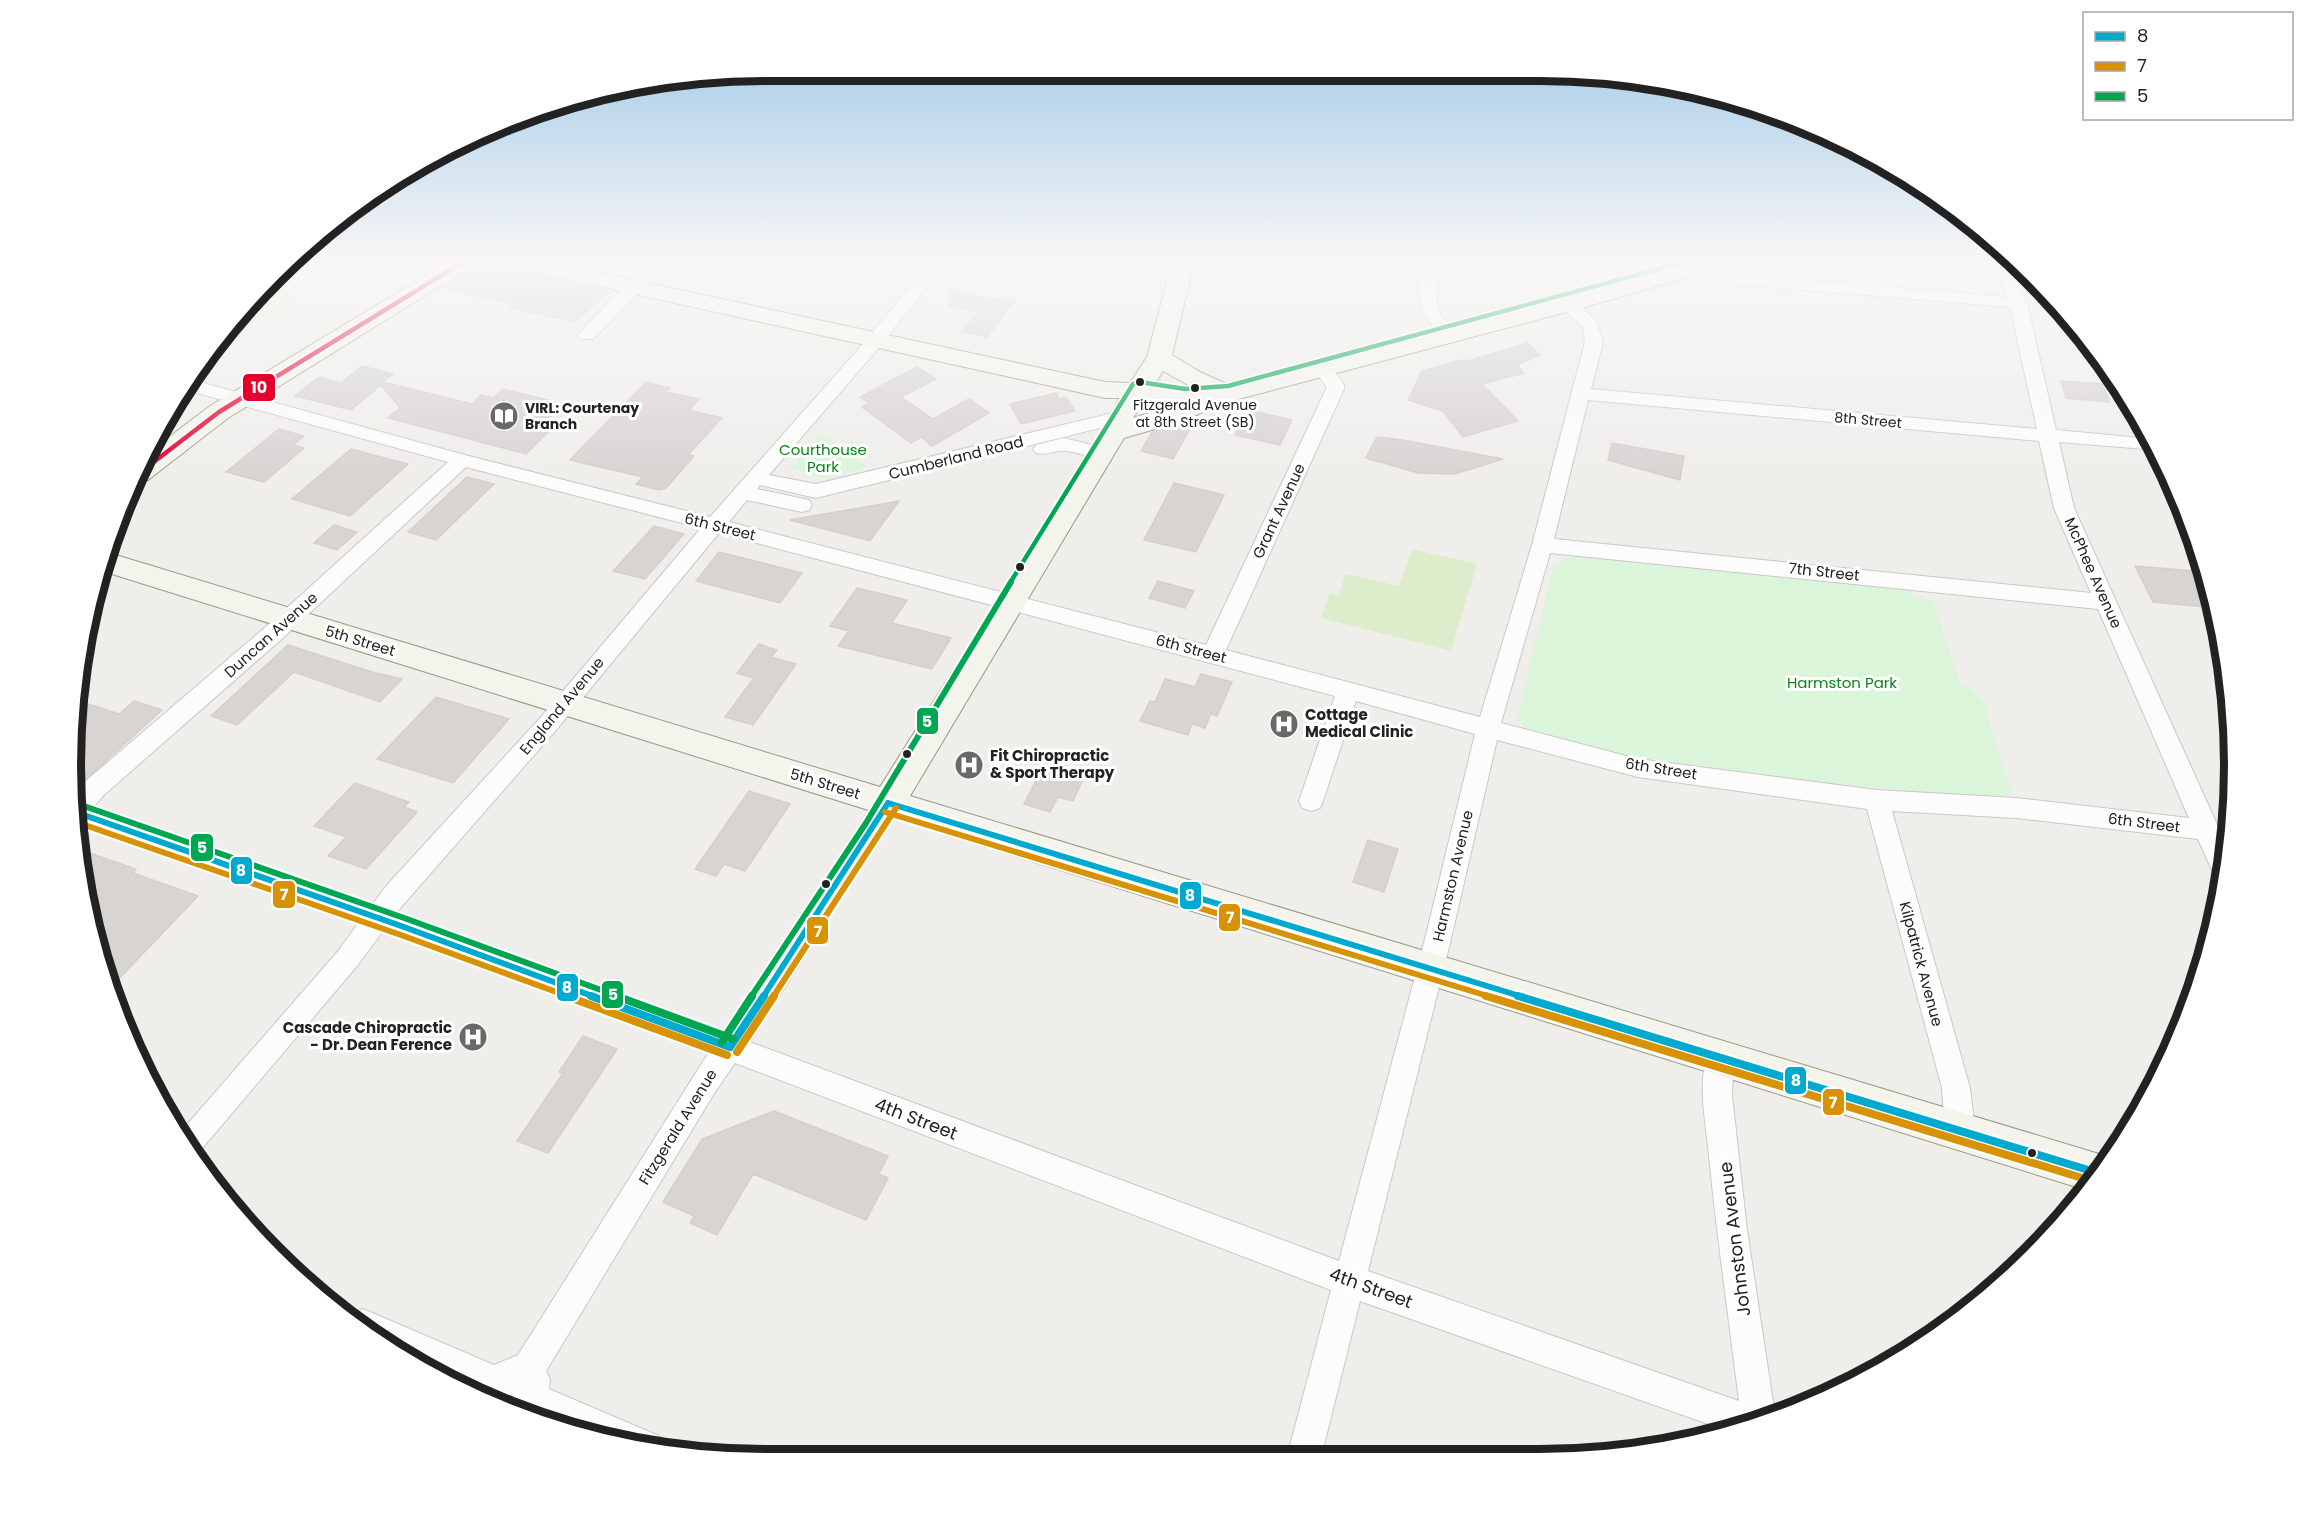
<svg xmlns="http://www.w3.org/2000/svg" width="2305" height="1530" viewBox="0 0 2305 1530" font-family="Poppins,sans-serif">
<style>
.grass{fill:#ddeccb}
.park{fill:#daf5da}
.building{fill:#d7d4d2;stroke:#d3d0cc;stroke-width:1.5}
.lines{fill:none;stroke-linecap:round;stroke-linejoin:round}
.street-casing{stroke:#c9c8c7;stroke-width:2}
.secondary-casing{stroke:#999a82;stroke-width:2}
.street{fill:#fdfcfc;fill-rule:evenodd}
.secondary{fill:#f4f4ed;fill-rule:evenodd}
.bus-1-far1-casing{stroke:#fff;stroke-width:10}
.bus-1-casing{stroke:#fff;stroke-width:12}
.bus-2-far1-casing{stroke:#fff;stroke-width:10}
.bus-2-casing{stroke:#fff;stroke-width:12}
.bus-3-far2-casing{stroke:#fff;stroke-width:8}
.bus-3-far1-casing{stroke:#fff;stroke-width:10}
.bus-3-casing{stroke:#fff;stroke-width:12}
.bus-4-casing{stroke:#fff;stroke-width:8}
.bus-1-far1{stroke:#00a9ce;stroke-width:6}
.bus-1{stroke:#00a9ce;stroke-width:8}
.bus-2-far1{stroke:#d79205;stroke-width:6}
.bus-2{stroke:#d79205;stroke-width:8}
.bus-3-far2{stroke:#00a651;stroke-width:4.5}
.bus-3-far1{stroke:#00a651;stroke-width:6}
.bus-3{stroke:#00a651;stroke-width:8}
.bus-4{stroke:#e4002b;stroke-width:4.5}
.bus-dot{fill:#222;stroke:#fff;stroke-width:2}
.labels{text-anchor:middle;stroke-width:6;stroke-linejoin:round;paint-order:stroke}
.bus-label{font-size:14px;fill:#222;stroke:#fff}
.far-poi-label{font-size:14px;font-weight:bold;fill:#222;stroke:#fff;text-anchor:start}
.far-street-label{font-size:14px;fill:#222;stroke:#fff}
.park-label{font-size:15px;fill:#0c8416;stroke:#fff}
.street-label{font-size:15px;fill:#222;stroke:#fff}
.poi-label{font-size:15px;font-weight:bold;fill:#222;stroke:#fff;text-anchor:start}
.near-street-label{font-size:18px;fill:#222;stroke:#fff}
.rim{fill:none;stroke:#222;stroke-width:8}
.line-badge{stroke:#fff;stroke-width:2}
.badge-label{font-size:16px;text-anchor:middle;font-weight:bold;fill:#fff}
</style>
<rect width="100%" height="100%" fill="#f0eeeb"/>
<path class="grass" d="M 1412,549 L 1477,564 L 1451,651 L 1321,618 L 1330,593 L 1338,595 L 1346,574 L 1399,586 Z"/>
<path class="park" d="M 308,262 L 344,262 L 206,357 C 231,313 268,290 308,262 Z
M 821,433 L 840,447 L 851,440 L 860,447 L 849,454 L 867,467 L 823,478 L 791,468 Z
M 1580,557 L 1890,587 L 1933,601 L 1961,685 L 1971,688 L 1988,705 L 1988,717 L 2011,792 L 2001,799 L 1990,799 L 1803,780 L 1617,754 L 1525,728 L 1520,723 L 1518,713 L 1553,569 L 1567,558 Z"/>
<path class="building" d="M 484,264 L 546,277 L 609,292 L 574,322 L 510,307 L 513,304 L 444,288 L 473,268 Z
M 952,290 L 992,299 L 1015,301 L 987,337 L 961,332 L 979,312 L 948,305 Z
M 1528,343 L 1540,355 L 1517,365 L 1524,373 L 1482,384 L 1518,421 L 1463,437 L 1443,411 L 1408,400 L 1422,371 L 1463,360 L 1468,361 Z
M 362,366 L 393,374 L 383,382 L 472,404 L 481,395 L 493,398 L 503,389 L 564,404 L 538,429 L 549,431 L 526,454 L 388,418 L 400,408 L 381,385 L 351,410 L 295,396 L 319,377 L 341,383 Z
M 917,367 L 936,379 L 901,397 L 933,419 L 969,399 L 989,413 L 932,446 L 921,437 L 911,443 L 862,407 L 869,403 L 860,397 Z
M 2061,381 L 2102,384 L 2110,402 L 2066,398 Z
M 646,382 L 670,388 L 666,392 L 699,399 L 689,410 L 722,418 L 688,455 L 694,456 L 666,488 L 659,490 L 636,484 L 643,477 L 570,460 Z
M 1056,393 L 1059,399 L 1066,397 L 1075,411 L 1021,424 L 1010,404 Z
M 1248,410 L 1292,420 L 1280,445 L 1235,435 Z
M 1195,420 L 1173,459 L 1141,451 L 1152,432 Z
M 279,429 L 304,436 L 293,445 L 304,448 L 264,482 L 226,472 Z
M 1377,437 L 1403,440 L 1503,459 L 1455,474 L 1418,473 L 1366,458 Z
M 1612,443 L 1684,456 L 1680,480 L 1608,460 Z
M 351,449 L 408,464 L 350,516 L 292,499 Z
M 467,477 L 494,484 L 436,540 L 408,532 Z
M 1174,483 L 1224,495 L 1196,552 L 1144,540 Z
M 899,501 L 870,541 L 790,520 Z
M 334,525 L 357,532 L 337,550 L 314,543 Z
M 654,526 L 684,534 L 645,579 L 613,571 Z
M 719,552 L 802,573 L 780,603 L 696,581 Z
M 2135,566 L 2206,572 L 2215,608 L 2153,602 Z
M 1158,581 L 1194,591 L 1185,608 L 1149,598 Z
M 857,588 L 907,600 L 892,623 L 951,638 L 932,669 L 838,646 L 849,631 L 830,626 Z
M 759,644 L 777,650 L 771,657 L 796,664 L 753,725 L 725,717 L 754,678 L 737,673 Z
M 288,645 L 372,672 L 402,679 L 380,702 L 294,672 L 237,725 L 211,716 Z
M 1201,674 L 1232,682 L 1217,716 L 1211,714 L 1205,728 L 1192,724 L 1188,735 L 1140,721 L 1150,701 L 1155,702 L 1165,679 L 1195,687 Z
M 436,697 L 509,719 L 453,783 L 377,759 Z
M 134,701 L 162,710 L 76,788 L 72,719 L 89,704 L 119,714 Z
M 1044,765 L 1084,777 L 1073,801 L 1058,797 L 1050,812 L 1024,804 Z
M 355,783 L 409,802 L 404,807 L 417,812 L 366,869 L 328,856 L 346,837 L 314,826 Z
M 749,791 L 790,804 L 745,871 L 724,864 L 716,876 L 695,869 Z
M 1368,840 L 1398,849 L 1384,892 L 1353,882 Z
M 81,850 L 136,869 L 133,873 L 198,896 L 110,988 L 84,901 Z
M 583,1036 L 617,1049 L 548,1153 L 517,1141 L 563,1073 L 559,1072 Z
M 774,1111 L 888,1156 L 879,1174 L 888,1178 L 866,1220 L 753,1174 L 717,1235 L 690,1223 L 694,1216 L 663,1202 L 702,1139 Z"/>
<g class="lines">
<g class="street-casing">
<path id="street" d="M 923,262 L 939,262 L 925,290 L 875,352 L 769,475 L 816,484 L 1121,411 L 1128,413 L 1130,417 L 1128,421 L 816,498 L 760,485 L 757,489 L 809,500 L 812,505 L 809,510 L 802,512 L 747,500 L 729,522 L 1206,645 L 1326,389 L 1326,386 L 1313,369 L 1316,365 C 1330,362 1337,374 1344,385 L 1344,389 L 1226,650 L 1480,717 L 1532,545 L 1585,342 L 1583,327 L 1562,308 L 1559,304 L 1562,300 L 1574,300 L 1597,322 L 1603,342 L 1591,389 L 2037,429 L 2010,307 L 1733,284 L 1717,280 L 1698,264 L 1699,262 L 1713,262 L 1734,274 L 2007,297 L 1995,262 L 2011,262 L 2027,303 L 2056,430 L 2151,439 L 2158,450 L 2059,442 L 2074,508 L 2229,851 L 2223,881 L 2216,879 L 2198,839 L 2016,818 L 1892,811 L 1970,1088 L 1975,1130 L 1970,1140 L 1960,1144 L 1950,1140 L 1945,1130 L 1942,1088 L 1867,809 L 1638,777 L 1497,740 L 1451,939 L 1368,1271 L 1739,1401 C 1729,1319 1717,1238 1709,1156 C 1706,1123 1696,1079 1710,1048 L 1720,1044 L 1730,1048 L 1734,1057 L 1732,1095 L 1747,1230 L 1775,1415 L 1731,1432 L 1360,1301 L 1321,1457 L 1287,1457 L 1331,1290 L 735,1063 L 715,1092 L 546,1371 L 550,1379 L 549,1389 L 659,1436 L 664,1448 L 663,1451 L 585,1436 L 481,1397 L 481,1392 L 435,1373 L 351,1316 L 352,1314 L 363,1309 L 494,1365 L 518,1355 L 709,1052 L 383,931 L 357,966 L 194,1158 L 178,1135 L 339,950 L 359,922 L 79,823 L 77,792 L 87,780 L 268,625 L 448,462 L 186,390 L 192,380 L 465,455 L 710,517 L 863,344 L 911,285 ZM 1588,400 L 2039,441 L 2054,508 L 2091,593 L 1554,539 ZM 466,467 L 701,528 L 541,717 L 387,885 L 372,905 L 92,808 L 105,794 L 284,637 ZM 719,533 L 1335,696 L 1299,801 L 1302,808 L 1311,811 L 1320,808 L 1323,801 L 1356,701 L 1475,734 L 1425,939 L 1339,1261 L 750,1042 L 897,810 L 900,803 L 897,796 L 888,793 L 879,796 L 724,1032 L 396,913 L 557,729 ZM 1550,553 L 2098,609 L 2189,818 L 2016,798 L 1877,790 L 1638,759 L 1501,723 Z
M 1420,262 L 1436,262 L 1437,306 L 1441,316 L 1460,335 L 1457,339 L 1445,339 C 1415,309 1419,302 1420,262 Z
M 645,271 L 653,276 L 651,280 L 593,339 L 581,339 L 578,335 L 581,331 L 639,272 Z
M 1063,438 L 1110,449 L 1113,453 L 1110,457 C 1095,461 1080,452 1066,451 C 1055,449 1047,456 1036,453 L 1033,449 L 1036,445 Z"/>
</g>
<g class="secondary-casing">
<path id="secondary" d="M 448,262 L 474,262 L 471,267 L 228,418 L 148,480 L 134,482 L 152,450 L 210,406 Z
M 510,262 L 551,262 L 1105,382 L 1130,383 L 1147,357 L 1172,262 L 1194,262 L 1172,355 L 1200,372 L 1231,386 L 1573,296 L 1692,262 L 1726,262 L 1723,267 L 1589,306 L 1220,404 L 1183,421 L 1124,438 L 910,796 L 2109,1157 L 2086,1190 L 99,570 L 106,552 L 880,787 L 1090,453 L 1120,398 L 1105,398 L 521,269 L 513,267 ZM 1163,371 L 1199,391 L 1173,391 L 1153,387 ZM 1145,400 L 1172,406 L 1133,418 Z"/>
</g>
<use href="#street" class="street"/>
<use href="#secondary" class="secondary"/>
<g class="bus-1-far1-casing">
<path id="bus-1-far1" d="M 888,803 L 1523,997
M 78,813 L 404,927 L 595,997
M 763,997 L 888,803"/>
</g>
<g class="bus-1-casing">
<path id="bus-1" d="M 591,996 L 730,1047
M 1518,996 L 2098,1173
M 730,1047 L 764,996"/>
</g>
<g class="bus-2-far1-casing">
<path id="bus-2-far1" d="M 885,812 L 1491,997
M 79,823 L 401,935 L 570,997
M 773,997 L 896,808"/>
</g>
<g class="bus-2-casing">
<path id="bus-2" d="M 566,996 L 727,1055
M 1486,996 L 2092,1181
M 737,1052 L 774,996"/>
</g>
<g class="bus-3-far2-casing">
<path id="bus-3-far2" d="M 1010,583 L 1133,384 L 1140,382 L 1185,389 L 1228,386 L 1684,262"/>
</g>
<g class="bus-3-far1-casing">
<path id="bus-3-far1" d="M 81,805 L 407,919 L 620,997
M 751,997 L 866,823 L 1011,582"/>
</g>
<g class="bus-3-casing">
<path id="bus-3" d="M 616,996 L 733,1039
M 722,1042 L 752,996"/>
</g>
<g class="bus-4-casing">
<path id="bus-4" d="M 138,474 L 219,412 L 463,262"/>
</g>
<use href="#bus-1-far1" class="bus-1-far1"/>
<use href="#bus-1" class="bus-1"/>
<use href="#bus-2-far1" class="bus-2-far1"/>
<use href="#bus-2" class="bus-2"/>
<use href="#bus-3-far2" class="bus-3-far2"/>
<use href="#bus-3-far1" class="bus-3-far1"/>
<use href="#bus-3" class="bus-3"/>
<use href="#bus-4" class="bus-4"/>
</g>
<linearGradient id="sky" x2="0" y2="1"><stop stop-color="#97c4e6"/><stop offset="0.55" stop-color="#f8f7f6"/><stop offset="1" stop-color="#f8f7f6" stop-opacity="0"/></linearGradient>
<rect width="2305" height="476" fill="url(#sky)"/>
<defs>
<g id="library-disc" transform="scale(1.5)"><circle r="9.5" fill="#6a6968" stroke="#fff"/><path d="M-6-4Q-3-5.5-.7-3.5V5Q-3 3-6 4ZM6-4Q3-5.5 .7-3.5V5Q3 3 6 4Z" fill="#fff"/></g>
<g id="hospital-disc" transform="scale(1.5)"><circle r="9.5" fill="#6a6968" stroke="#fff"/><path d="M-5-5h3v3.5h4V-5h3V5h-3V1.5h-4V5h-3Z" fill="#fff"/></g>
</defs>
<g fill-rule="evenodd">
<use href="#library-disc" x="504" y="416"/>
<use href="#hospital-disc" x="1284" y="724"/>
<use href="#hospital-disc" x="969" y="765"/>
<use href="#hospital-disc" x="473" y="1037"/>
</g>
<g class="bus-dot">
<circle cx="1140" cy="382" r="5"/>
<circle cx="1195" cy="388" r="5"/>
<circle cx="1020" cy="567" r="5"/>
<circle cx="907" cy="754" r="5"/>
<circle cx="826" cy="884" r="5"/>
<circle cx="2032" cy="1153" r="5"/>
</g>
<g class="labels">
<g class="bus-label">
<text x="1195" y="410">Fitzgerald Avenue<tspan x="1195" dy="17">at 8th Street (SB)</tspan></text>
</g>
<g class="far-poi-label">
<text x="525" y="413">VIRL: Courtenay<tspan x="525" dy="16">Branch</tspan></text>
</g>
<g class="far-street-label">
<text transform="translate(1868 420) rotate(5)" y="5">8th Street</text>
</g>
<g class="park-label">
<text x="823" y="455">Courthouse<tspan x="823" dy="17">Park</tspan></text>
<text x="1842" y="688">Harmston Park</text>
</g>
<g class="street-label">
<text transform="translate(956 458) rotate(-14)" y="5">Cumberland Road</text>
<text transform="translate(1279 511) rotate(-65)" y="5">Grant Avenue</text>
<text transform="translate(720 527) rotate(14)" y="5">6th Street</text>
<text transform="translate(1824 572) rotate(6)" y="5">7th Street</text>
<text transform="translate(2093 573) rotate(66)" y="5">McPhee Avenue</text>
<text transform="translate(271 635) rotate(-42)" y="5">Duncan Avenue</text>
<text transform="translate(360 641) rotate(17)" y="5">5th Street</text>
<text transform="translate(1191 649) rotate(15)" y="5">6th Street</text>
<text transform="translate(562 706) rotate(-50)" y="5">England Avenue</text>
<text transform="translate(1661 769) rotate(9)" y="5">6th Street</text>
<text transform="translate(825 784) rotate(17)" y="5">5th Street</text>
<text transform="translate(2144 823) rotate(7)" y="5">6th Street</text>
<text transform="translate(1453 876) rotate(-77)" y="5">Harmston Avenue</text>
<text transform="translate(1921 964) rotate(75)" y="5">Kilpatrick Avenue</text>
<text transform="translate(678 1127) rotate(-58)" y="5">Fitzgerald Avenue</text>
</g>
<g class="poi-label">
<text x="1305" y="720">Cottage<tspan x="1305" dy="17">Medical Clinic</tspan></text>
<text x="990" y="761">Fit Chiropractic<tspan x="990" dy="17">&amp; Sport Therapy</tspan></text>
<text x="452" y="1033" text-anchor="end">Cascade Chiropractic<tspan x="452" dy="17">- Dr. Dean Ference</tspan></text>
</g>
<g class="near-street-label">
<text transform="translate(916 1119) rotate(21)" y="6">4th Street</text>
<text transform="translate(1735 1239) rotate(-97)" y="6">Johnston Avenue</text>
<text transform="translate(1371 1288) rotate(20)" y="6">4th Street</text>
</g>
</g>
<path d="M0 0H2305V1530H0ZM765 81H1540A684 684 0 0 1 2224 765V765A684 684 0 0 1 1540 1449H765A684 684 0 0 1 81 765V765A684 684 0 0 1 765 81Z" fill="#fff" fill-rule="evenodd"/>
<path class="rim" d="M765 81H1540A684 684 0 0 1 2224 765V765A684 684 0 0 1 1540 1449H765A684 684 0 0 1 81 765V765A684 684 0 0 1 765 81Z"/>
<g class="line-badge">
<rect x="242" y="373" width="34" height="29" rx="6" fill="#e4002b"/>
<rect x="916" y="707" width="23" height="28" rx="6" fill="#00a651"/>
<rect x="190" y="833" width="24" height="29" rx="6" fill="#00a651"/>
<rect x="230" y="856" width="23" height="29" rx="6" fill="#00a9ce"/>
<rect x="272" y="880" width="24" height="29" rx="6" fill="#d79205"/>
<rect x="1179" y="881" width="23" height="29" rx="6" fill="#00a9ce"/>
<rect x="1218" y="903" width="23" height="29" rx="6" fill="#d79205"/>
<rect x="806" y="916" width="23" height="29" rx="6" fill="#d79205"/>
<rect x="556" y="973" width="23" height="29" rx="6" fill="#00a9ce"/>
<rect x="601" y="980" width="23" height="29" rx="6" fill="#00a651"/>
<rect x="1784" y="1066" width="23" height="29" rx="6" fill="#00a9ce"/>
<rect x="1822" y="1088" width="23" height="28" rx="6" fill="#d79205"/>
</g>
<g class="badge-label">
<text x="259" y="393">10</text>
<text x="927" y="727">5</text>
<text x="202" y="853">5</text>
<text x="241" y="876">8</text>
<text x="284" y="900">7</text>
<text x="1190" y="901">8</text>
<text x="1230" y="923">7</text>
<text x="818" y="937">7</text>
<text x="567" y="993">8</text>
<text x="613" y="1000">5</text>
<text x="1796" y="1086">8</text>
<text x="1833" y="1108">7</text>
</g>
<rect x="2083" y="12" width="210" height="108" fill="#ffffff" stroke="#a7a7a7" stroke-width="1.5"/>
<rect x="2095" y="32" width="30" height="9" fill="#00a9ce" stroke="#a7a7a7" stroke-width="1.5"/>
<text x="2137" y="42" font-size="18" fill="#222222">8</text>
<rect x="2095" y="62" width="30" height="9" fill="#d79205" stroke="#a7a7a7" stroke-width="1.5"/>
<text x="2137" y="72" font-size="18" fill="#222222">7</text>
<rect x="2095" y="92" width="30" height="9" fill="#00a651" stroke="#a7a7a7" stroke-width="1.5"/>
<text x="2137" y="102" font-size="18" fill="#222222">5</text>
</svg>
